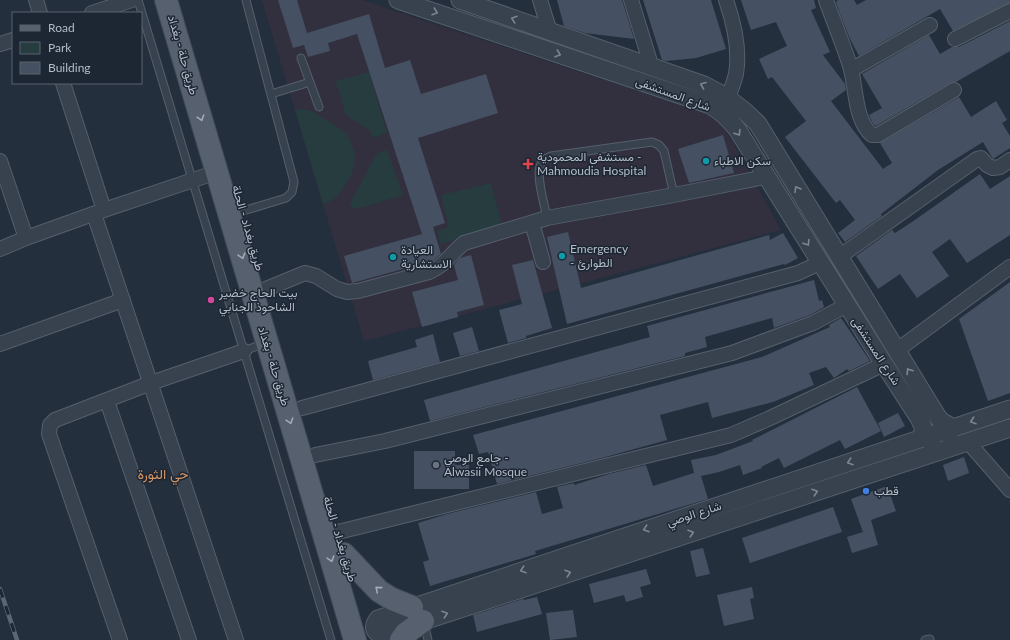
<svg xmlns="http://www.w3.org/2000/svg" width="1010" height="640" viewBox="0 0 1010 640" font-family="Lato,Vazirmatn,sans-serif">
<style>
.medical{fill:#32303f}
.green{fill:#263c3f}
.building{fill:#455162}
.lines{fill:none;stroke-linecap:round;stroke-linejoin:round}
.service-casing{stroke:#565f6c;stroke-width:9}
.minor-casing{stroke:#565f6c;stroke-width:16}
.tertiary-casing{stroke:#565f6c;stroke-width:19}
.primary-casing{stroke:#414a57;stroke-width:24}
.service{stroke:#38414e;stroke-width:7}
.minor{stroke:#38414e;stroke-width:14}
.tertiary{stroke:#38414e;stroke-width:17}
.primary{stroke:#56606e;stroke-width:22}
.rail-casing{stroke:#5a6575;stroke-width:4.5}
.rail{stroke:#1d2633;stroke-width:3;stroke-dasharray:9;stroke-linecap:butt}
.oneway{stroke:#7c8592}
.oneway2{stroke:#a1aab7}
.culture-dot{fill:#0f9aa8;stroke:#1d2633;stroke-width:1.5}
.health-dot{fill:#e0444e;stroke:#1d2633;stroke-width:1.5}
.hotel-dot{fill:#d1479c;stroke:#1d2633;stroke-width:1.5}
.worship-dot{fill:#6b7280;stroke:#1d2633;stroke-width:1.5}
.shop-dot{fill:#3f7fe0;stroke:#1d2633;stroke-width:1.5}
.labels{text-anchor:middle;stroke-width:3;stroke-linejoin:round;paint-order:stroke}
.street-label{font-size:12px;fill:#b4bcc9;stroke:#1d2633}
.poi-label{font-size:12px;fill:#b4bcc9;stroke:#1d2633;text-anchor:start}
.quarter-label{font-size:14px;fill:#d59563;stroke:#1d2633}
</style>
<rect width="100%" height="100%" fill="#242f3e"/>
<path class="medical" d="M 262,0 L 362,0 L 719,118 L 781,230 L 364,341 Z"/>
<path class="green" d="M 369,72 L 387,133 L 373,138 L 370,130 L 346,115 L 336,81 Z
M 299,109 L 308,110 L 315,113 L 339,128 L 348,135 L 353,149 L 355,157 L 354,165 L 352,173 L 345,185 L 337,197 L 329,202 L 323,204 L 295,110 Z
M 387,150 L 403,195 L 357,209 L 351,207 L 350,204 L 377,153 Z
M 491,183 L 502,227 L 440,244 L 437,231 L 449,227 L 441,195 Z"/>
<path class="building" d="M 278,0 L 297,0 L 307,33 L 369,14 L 385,68 L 410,60 L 421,94 L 486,74 L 498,113 L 418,138 L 445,223 L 433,227 L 441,254 L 432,261 L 352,283 L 344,256 L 422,234 L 357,34 L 328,43 L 330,51 L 308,57 L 304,45 L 293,48 Z
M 557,0 L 622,0 L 634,39 L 585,33 L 564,26 Z
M 643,0 L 711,0 L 726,49 L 696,58 L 666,61 L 662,60 Z
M 741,0 L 814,0 L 816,8 L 811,10 L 830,52 L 823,55 L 845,84 L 846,90 L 831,101 L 883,169 L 892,163 L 880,143 L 959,97 L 971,117 L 996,101 L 1007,120 L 1002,123 L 1010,136 L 1010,148 L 993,159 L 983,142 L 938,170 L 881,214 L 882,216 L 845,242 L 838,233 L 855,220 L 840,200 L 836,203 L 785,137 L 806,121 L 772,77 L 768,79 L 759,59 L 787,46 L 776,22 L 751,30 Z
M 838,0 L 854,0 L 857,5 L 866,0 L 1010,0 L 1010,3 L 953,31 L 940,9 L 859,56 L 850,39 L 840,14 L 836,2 Z
M 1010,21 L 1010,51 L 956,82 L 950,83 L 876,126 L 873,124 L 869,115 L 882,108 L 862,74 L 929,35 L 940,54 L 952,47 L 959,47 Z
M 723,135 L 734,173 L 689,183 L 678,149 Z
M 980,174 L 990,189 L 1010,176 L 1010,235 L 967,263 L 950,239 L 932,252 L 949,276 L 917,298 L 900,274 L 878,289 L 856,256 L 892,230 L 895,233 L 912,222 Z
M 568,232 L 581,288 L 769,235 L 770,240 L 783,233 L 798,258 L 785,265 L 784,264 L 567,324 L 547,237 Z
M 471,255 L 484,305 L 457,312 L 458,317 L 422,327 L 412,292 L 458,280 L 454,265 L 460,258 Z
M 533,260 L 552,328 L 526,336 L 526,338 L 508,343 L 499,310 L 522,304 L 512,265 Z
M 814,280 L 819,301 L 822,300 L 824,307 L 810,315 L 774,328 L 772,318 L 705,337 L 707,347 L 685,353 L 685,356 L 430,421 L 424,400 L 650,337 L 647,326 Z
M 1010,282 L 1010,393 L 988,401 L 959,319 Z
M 841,318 L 870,361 L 849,371 L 847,369 L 834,378 L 826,367 L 809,373 L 814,385 L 773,402 L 712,418 L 708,402 L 660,415 L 667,440 L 602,458 L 497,484 L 488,452 L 479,454 L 473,435 L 762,357 L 830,327 L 829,325 Z
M 472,327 L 479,351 L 460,356 L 453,333 Z
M 433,334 L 440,362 L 373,380 L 368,361 L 417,347 L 415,340 Z
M 857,387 L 881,431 L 845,449 L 840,440 L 784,468 L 779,458 L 761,467 L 762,468 L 743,475 L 740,465 L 719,472 L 701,476 L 708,499 L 535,551 L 536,554 L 430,586 L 423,562 L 429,560 L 418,523 L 447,514 L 536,492 L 542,514 L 563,508 L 557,487 L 574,483 L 574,485 L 609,474 L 646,465 L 653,486 L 694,473 L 691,460 L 716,455 L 753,441 L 752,440 Z
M 898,413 L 905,426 L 884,437 L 878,423 Z
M 414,451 L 455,451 L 455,465 L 469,465 L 469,489 L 414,489 Z
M 964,457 L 969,473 L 948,481 L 943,465 Z
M 887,486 L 896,511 L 871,520 L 878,545 L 852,553 L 847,537 L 863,532 L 851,499 Z
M 833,507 L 842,532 L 750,563 L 742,538 Z
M 703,548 L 710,574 L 696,577 L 690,551 Z
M 646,569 L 651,584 L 640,587 L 643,597 L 626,602 L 624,595 L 594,603 L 589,584 Z
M 752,587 L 754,598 L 750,599 L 754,619 L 724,626 L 717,595 Z
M 537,597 L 542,614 L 477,632 L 473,615 L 523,599 L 524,600 Z
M 573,610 L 577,637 L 550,640 L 546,613 Z"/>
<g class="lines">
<g class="service-casing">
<path id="service" d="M 138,0 L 331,640
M 301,58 L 319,107
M 271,94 L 310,82
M 243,211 L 286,198 L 292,192 L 294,182 L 246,0
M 547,218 C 545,206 535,175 541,164 C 543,160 546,158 551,156 L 652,142 L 659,145 L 664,151 L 674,195
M 244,351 L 265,343
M 424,623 L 428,640
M 925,640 L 930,639 L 930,640"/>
</g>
<g class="minor-casing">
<path id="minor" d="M 36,0 L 40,13
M 540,0 L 550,32
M 631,0 L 652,68
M 726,0 C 734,23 740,50 736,74 C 734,82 731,90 728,98
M 826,0 C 834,23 844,46 851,69 C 856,89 855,121 872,135 L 878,135 L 954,90
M 92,13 L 132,0
M 955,39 L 1010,11
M 0,44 L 13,40
M 851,70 L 930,25
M 63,83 L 104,210
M 0,161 L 26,238
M 94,214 L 236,640
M 532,223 L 543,262
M 0,249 L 26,238 L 104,210 L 217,172
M 839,257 L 977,159 L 981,158 L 987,165 L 993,168 L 1000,167 L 1010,160
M 266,289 L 305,273 L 316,276 L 337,289 L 347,292 L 358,291 L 429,272 C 447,264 450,254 464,243 L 547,218 L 674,195 L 765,177
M 0,344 L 123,300
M 896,351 L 1010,267
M 107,401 L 189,640
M 302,408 L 798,273 L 820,263
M 968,442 L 1010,490
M 315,455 L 385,441 L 732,353 L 813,323 L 847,305
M 338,532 L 731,435 L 768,419 L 884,364
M 120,640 L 49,434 L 50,425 L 55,420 L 151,383 L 244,351"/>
</g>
<g class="tertiary-casing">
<path id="tertiary" d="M 398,0 L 710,105 C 721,111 729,119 737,129 L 884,364 L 919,418 L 923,427 L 923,438 L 929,439 L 931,442
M 460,0 L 704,85 C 725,95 742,107 758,124 L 937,416 L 941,421 L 953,428 L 948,434
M 1010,409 L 378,619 C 373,625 373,631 381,635 L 1010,428"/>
</g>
<g class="primary-casing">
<path id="primary" d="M 166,0 L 355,640
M 344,554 L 379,591 L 392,599 L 412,607
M 401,640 L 406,633 L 423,621"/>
</g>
<use href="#service" class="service"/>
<use href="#minor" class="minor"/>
<use href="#tertiary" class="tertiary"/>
<use href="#primary" class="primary"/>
<g class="rail-casing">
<path id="rail" d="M 0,589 L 17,640"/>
</g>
<use href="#rail" class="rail"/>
</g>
<defs><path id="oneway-chevron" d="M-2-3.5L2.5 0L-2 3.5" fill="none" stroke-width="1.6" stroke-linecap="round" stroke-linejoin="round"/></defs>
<g class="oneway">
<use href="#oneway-chevron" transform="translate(435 12) rotate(19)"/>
<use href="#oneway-chevron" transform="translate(514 19) rotate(-161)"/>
<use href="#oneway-chevron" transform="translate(558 54) rotate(19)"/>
<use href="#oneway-chevron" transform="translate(703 85) rotate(-159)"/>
<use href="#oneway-chevron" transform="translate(738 133) rotate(58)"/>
<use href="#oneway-chevron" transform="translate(797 189) rotate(-121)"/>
<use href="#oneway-chevron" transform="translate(807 243) rotate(58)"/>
<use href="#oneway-chevron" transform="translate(909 371) rotate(-122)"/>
<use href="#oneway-chevron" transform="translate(973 421) rotate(162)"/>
<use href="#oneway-chevron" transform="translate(850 462) rotate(162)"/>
<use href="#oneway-chevron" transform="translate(815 492) rotate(-18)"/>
<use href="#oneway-chevron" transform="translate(646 529) rotate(162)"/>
<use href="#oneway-chevron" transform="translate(691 533) rotate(-18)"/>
<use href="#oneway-chevron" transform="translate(523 570) rotate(162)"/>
<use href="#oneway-chevron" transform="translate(568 573) rotate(-18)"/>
<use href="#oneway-chevron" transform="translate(445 614) rotate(-18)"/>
</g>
<g class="oneway2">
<use href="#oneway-chevron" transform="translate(201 118) rotate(73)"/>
<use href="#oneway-chevron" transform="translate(242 256) rotate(74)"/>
<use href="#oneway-chevron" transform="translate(290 421) rotate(73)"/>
<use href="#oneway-chevron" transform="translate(331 559) rotate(73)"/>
<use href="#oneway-chevron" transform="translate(378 589) rotate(-139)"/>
</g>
<g class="culture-dot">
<circle cx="706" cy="161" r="4"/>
<circle cx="562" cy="256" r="4"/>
<circle cx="393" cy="257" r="4"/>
</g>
<path class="health-dot" d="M526 158h4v4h4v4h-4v4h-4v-4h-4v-4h4z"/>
<circle class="hotel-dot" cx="211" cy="300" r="4"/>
<circle class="worship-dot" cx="436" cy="465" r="4"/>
<circle class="shop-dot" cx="866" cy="491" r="4"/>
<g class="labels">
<g class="street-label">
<text transform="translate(183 55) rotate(74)" y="4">طريق حلة - بغداد</text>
<text transform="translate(673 94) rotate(20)" y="4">شارع المستشفى</text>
<text transform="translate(248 228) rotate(74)" y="4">طريق بغداد - الحلة</text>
<text transform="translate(876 351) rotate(57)" y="4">شارع المستشفى</text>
<text transform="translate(274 366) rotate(73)" y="4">طريق حلة - بغداد</text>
<text transform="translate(694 514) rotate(-18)" y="4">شارع الوصي</text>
<text transform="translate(340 539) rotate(73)" y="4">طريق بغداد - الحلة</text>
</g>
<g class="poi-label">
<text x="537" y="161">مستشفى المحمودية -<tspan x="537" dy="14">Mahmoudia Hospital</tspan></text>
<text x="714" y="165">سكن الاطباء</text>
<text x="570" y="253">Emergency<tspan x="570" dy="14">- الطوارئ</tspan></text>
<text x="401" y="254">العيادة<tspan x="401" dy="14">الاستشارية</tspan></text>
<text x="219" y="297">بيت الحاج خضير<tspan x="219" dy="14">الشاحوذ الجنابي</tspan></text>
<text x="444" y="462">جامع الوصي -<tspan x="444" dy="14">Alwasii Mosque</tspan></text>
<text x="874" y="495">قطب</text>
</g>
<g class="quarter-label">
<text x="163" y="479">حي الثورة</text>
</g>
</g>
<rect x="12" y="12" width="130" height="72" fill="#1d2633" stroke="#59626f"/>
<rect x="20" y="25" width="20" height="6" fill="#56606e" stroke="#59626f"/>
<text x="48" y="32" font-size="12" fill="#b4bcc9">Road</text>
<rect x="20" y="42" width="20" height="12" fill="#263c3f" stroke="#59626f"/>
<text x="48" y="52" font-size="12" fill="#b4bcc9">Park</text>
<rect x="20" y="62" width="20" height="12" fill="#455162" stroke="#59626f"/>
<text x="48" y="72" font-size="12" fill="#b4bcc9">Building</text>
</svg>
